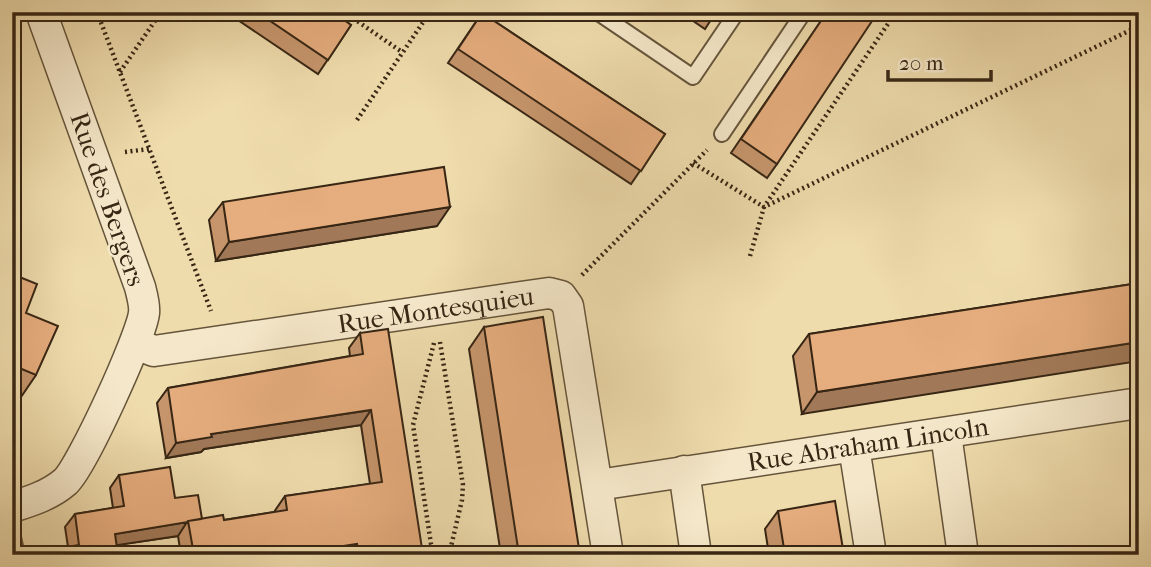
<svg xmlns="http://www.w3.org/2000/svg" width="1151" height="567" viewBox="0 0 1151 567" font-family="'IM FELL French Canon',serif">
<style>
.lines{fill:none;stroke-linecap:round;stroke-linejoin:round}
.service-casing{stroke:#65543a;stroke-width:18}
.minor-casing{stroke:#65543a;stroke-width:33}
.path{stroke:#372614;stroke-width:4.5;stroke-dasharray:2 3.5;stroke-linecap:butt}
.service{stroke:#f5e8ca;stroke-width:14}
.minor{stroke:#f5e8ca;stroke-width:30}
.wall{fill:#c6956c;stroke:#372614;stroke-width:2}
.shaded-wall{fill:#a17958;stroke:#372614;stroke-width:2}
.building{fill:#e6ad7e;stroke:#372614;stroke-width:2}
.labels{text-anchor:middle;stroke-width:5;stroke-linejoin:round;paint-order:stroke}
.street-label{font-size:26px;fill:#372614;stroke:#f5e8ca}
</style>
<rect width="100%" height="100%" fill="#efdcad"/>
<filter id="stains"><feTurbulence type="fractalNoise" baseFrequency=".00286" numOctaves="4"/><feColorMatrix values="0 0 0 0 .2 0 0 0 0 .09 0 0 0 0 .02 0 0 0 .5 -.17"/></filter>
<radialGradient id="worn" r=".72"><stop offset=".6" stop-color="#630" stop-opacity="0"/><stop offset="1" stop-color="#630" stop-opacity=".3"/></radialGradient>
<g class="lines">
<g class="service-casing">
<path id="service" d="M 597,12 L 693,77 L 737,12
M 722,134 L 804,12
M 12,533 L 17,555"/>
</g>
<g class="minor-casing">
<g id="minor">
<path id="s1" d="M 136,344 L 154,351 L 549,293 L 561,296 L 568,306 L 608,555"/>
<path d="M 946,434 L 963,555"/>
<path d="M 854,447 L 871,555"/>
<path d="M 684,471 L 696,555"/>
<path id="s2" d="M 598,485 L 1139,403"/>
<path d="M 12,507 C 31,501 50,495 65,482 C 82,467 141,337 144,313 C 145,305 142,295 140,287 L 41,12"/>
</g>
</g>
<path class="path" d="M 97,12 L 211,311
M 344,12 L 402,52
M 120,72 L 161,12
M 357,120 L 430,12
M 125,152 L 149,149
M 693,163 L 764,207 L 896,12
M 750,256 L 764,207 L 1139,26
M 582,275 L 707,150
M 440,342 L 463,485 L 462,500 L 449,555
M 434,343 L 413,425 L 431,544 L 435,555"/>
<use href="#service" class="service"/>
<use href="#minor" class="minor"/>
</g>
<path class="wall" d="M 226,12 L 333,12 L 351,25 L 318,74 Z
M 680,12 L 716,12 L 705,29 Z
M 827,12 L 777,164 L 767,178 L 731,153 Z
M 482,13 L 665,134 L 631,184 L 448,63 Z
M 223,202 L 437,226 L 216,261 L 209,220 Z
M 12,274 L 26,313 L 36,375 L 21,397 L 12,393 Z
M 1139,283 L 802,414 L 793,356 L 809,334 Z
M 484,327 L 580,555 L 501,555 L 469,349 Z
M 360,333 L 423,555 L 181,555 L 178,536 L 116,545 L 118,555 L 49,555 L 53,549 L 68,547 L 65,527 L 75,514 L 113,508 L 110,488 L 119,475 L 175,498 L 202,519 L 224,520 L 274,512 L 285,496 L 370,484 L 361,425 L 204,449 L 201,452 L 166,458 L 157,403 L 168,388 L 350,356 L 349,348 Z
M 778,511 L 844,555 L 769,555 L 765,529 Z"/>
<path class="shaded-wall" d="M 450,207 L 437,226 L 216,261 L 229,242 Z
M 1139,342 L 1139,361 L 802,414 L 817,392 Z
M 371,410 L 361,425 L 204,449 L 201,452 L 166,458 L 176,443 L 211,434 Z
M 187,522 L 178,536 L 105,547 L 115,534 Z
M 357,544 L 350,555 L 285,555 Z"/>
<path class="building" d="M 257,12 L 333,12 L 351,25 L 328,60 Z
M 827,12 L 878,12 L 777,164 L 741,139 Z
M 482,13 L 665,134 L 641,171 L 458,49 Z
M 444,167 L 450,207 L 229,242 L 223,202 Z
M 12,274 L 37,284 L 26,313 L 58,326 L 36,375 L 12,365 Z
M 1139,283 L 1139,342 L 817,392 L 809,334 Z
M 543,317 L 580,555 L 519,555 L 484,327 Z
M 388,329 L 423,555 L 359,555 L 357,544 L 285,555 L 194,555 L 188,521 L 223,515 L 224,520 L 287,510 L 285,496 L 382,482 L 371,410 L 211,434 L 212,437 L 176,443 L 168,388 L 363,354 L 360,333 Z
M 170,467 L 175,498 L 198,495 L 202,519 L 188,521 L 188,522 L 115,534 L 118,555 L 54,555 L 53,549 L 79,545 L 75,514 L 124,506 L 119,475 Z
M 835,501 L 844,555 L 785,555 L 778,511 Z"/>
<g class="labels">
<g class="street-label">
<text transform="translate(108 199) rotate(71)" y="9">Rue des Bergers</text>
<text dy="9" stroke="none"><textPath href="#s1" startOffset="304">Rue Montesquieu</textPath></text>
<text dy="9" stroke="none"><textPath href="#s2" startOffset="273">Rue Abraham Lincoln</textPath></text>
</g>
</g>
<rect width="1151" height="567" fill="none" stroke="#efdcad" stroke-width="42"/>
<rect x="14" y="14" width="1123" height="539" fill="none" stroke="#372614" stroke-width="3.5"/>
<rect x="21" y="21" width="1109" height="525" fill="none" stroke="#372614" stroke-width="2"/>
<path d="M888 70v10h103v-10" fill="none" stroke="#372614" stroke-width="3.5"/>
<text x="899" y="70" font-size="21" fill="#372614" stroke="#f5e8ca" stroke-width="5" paint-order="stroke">20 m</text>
<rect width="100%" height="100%" filter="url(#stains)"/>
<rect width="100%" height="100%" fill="url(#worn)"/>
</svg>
